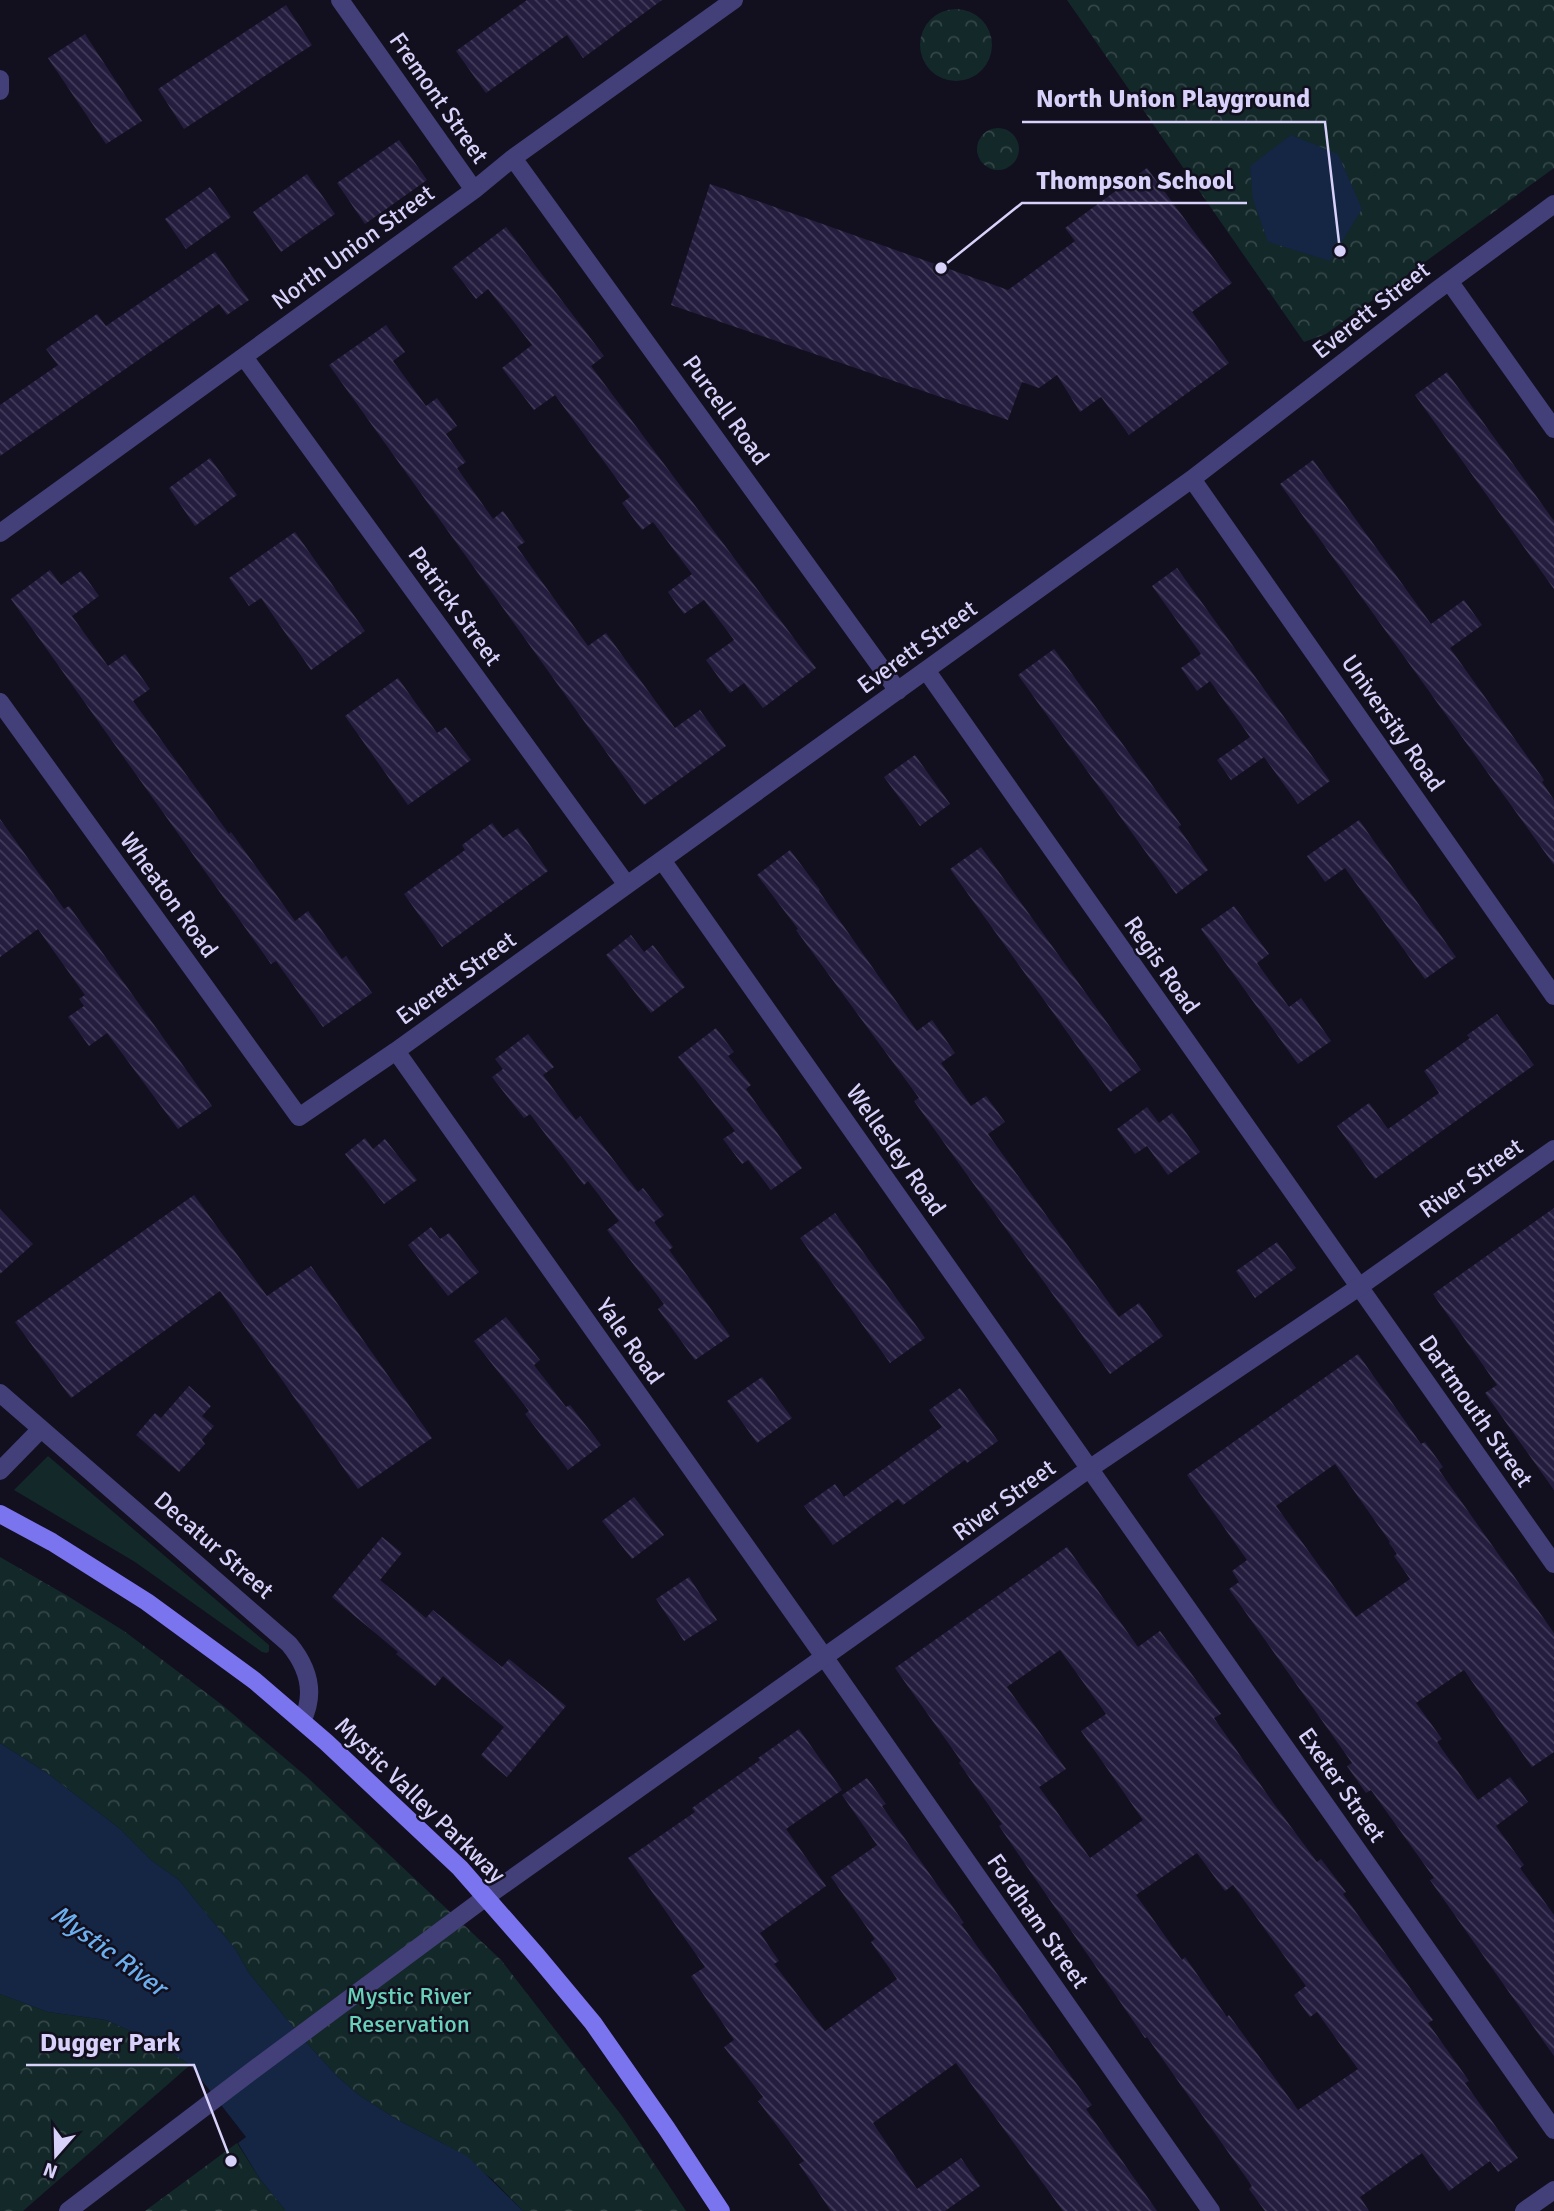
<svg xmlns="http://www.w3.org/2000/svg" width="1554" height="2211" viewBox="0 0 1554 2211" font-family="Signika,sans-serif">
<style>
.grass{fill:#132828}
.park{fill:url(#park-crowns)}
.water{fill:#142644}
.building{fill:url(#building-back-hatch);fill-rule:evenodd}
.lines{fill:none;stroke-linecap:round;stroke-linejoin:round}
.minor{stroke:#433f79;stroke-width:18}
.tertiary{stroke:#433f79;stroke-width:18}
.secondary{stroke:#7a74ef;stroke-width:18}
.labels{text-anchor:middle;stroke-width:5;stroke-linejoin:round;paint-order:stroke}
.street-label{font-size:24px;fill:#d8d2fa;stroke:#120f1f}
.park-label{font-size:24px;fill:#67d1b9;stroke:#120f1f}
.water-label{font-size:26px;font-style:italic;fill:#6cafee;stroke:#120f1f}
.leader{fill:none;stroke:#d8d2fa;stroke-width:2.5}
.callout-dot{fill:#d8d2fa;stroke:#120f1f;stroke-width:2.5}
.callout-label{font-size:26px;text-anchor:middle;font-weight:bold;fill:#d8d2fa;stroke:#120f1f;stroke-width:5;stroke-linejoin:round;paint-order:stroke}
</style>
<defs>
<pattern id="park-crowns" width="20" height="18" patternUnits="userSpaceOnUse" patternTransform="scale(1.75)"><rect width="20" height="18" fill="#132828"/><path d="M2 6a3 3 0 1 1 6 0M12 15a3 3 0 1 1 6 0" fill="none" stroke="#354648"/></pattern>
<pattern id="building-back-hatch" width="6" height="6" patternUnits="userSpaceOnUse" patternTransform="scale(1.75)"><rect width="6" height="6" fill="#251d3e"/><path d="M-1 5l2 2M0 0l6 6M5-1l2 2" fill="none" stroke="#443d5b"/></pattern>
</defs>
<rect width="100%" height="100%" fill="#120f1f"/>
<path class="grass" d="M 48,1456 L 269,1645 L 269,1651 L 267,1653 L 262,1652 L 135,1562 L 14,1490 Z"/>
<path class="park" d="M 1067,0 L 1554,0 L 1554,168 L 1326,334 L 1304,342 Z
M920 45a36 36 0 1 1 72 0a36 36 0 1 1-72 0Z
M977 149a21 21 0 1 1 42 0a21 21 0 1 1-42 0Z
M 0,1557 L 66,1595 L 124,1631 L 221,1704 L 307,1777 L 501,1960 L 622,2116 L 686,2211 L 523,2211 L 492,2179 L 444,2144 L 396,2119 L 359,2095 L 338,2077 L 303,2039 L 249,1973 L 236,1950 L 179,1880 L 151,1860 L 119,1828 L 47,1773 L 0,1743 Z
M 0,1994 L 48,2012 L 106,2020 L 159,2044 L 190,2065 L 23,2211 L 0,2211 Z
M 237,2143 L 260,2179 L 286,2211 L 145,2211 Z"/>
<path class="water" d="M 1291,135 L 1338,154 L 1362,209 L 1330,261 L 1268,242 L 1253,200 L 1250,166 Z
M 0,1743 L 47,1773 L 119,1828 L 151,1860 L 179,1880 L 236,1950 L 249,1973 L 303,2039 L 338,2077 L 359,2095 L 396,2119 L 467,2156 L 523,2211 L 286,2211 L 260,2179 L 238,2143 L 246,2137 L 190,2065 L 159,2044 L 106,2020 L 48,2012 L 0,1994 Z"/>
<path class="building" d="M 527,0 L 662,0 L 583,58 L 567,35 L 486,93 L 456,51 Z
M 286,5 L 312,45 L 184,129 L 158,89 Z
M 85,34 L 142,121 L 106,144 L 48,58 Z
M 399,140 L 427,180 L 365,224 L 337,183 Z
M 1147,168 L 1232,283 L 1192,312 L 1229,363 L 1129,435 L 1101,397 L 1080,412 L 1057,375 L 1039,388 L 1022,382 L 1008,420 L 671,305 L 710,184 L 1008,290 L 1075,241 L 1065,228 Z
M 307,174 L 335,214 L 281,252 L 253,212 Z
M 210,187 L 231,217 L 186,249 L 165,219 Z
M 506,227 L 604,356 L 591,366 L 816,668 L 763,708 L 744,683 L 730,693 L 706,660 L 734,640 L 704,600 L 684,614 L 668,592 L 692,574 L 653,522 L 642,530 L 622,503 L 630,497 L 555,395 L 534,410 L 502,368 L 532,345 L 488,289 L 476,299 L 452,268 Z
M 215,252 L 249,300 L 227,315 L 219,304 L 0,456 L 0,405 L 58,365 L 46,349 L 97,314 L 106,326 Z
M 386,325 L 405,352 L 393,361 L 426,406 L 437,398 L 457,426 L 446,434 L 466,462 L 457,468 L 493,519 L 503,511 L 525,542 L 517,547 L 588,646 L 606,633 L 675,728 L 700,710 L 726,746 L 644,805 L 329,365 Z
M 1447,372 L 1554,521 L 1554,589 L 1415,395 Z
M 210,458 L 237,495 L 195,526 L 169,488 Z
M 1313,460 L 1431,624 L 1464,600 L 1482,625 L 1450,648 L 1544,780 L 1542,782 L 1554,800 L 1554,865 L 1280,484 Z
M 295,532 L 365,631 L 311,670 L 261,598 L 249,606 L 229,578 Z
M 1177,568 L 1330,781 L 1298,804 L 1264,757 L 1231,780 L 1217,760 L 1250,737 L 1210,681 L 1197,691 L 1181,668 L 1201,654 L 1152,586 Z
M 50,570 L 61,585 L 81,571 L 99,596 L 72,616 L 108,666 L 125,654 L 150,689 L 133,701 L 229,834 L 231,832 L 295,921 L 308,911 L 342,959 L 346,956 L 372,993 L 323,1027 L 276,961 L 271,964 L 11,599 Z
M 1054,649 L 1181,825 L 1178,827 L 1208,870 L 1176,894 L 1018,675 Z
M 398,678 L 437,733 L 446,727 L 471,760 L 408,805 L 345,716 Z
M 915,755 L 950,804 L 920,826 L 884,777 Z
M 0,819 L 64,909 L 69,906 L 212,1106 L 178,1129 L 107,1033 L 89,1046 L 68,1017 L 84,1006 L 79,999 L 85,995 L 38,929 L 0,957 Z
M 1359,820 L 1456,957 L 1425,979 L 1345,868 L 1325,882 L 1307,856 Z
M 492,823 L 503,838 L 518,828 L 548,871 L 442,947 L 404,894 L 465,850 L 462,845 Z
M 981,847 L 1141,1070 L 1110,1092 L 950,869 Z
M 790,850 L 820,890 L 819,891 L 917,1031 L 932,1020 L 955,1053 L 941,1063 L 971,1106 L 986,1096 L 1005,1122 L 988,1134 L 1119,1317 L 1139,1303 L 1163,1336 L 1110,1374 L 914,1101 L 919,1098 L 796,930 L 798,929 L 757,875 Z
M 1234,906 L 1269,954 L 1257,963 L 1289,1007 L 1301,998 L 1331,1041 L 1298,1064 L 1201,929 Z
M 631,935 L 644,952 L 653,945 L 685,987 L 651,1013 L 606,955 Z
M 1497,1014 L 1534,1065 L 1375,1179 L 1337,1126 L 1369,1103 L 1388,1129 L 1439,1093 L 1424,1071 L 1470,1038 L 1467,1035 Z
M 716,1028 L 734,1052 L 728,1056 L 751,1085 L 746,1089 L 802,1168 L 771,1190 L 748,1160 L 742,1164 L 723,1139 L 735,1131 L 678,1057 Z
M 528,1034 L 554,1067 L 543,1075 L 576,1120 L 580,1116 L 638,1192 L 643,1188 L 664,1215 L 654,1222 L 673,1247 L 669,1250 L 730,1336 L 695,1360 L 658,1309 L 664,1304 L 607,1230 L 619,1221 L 588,1181 L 584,1185 L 530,1114 L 524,1118 L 492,1077 L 503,1069 L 495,1059 Z
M 1147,1107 L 1159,1123 L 1172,1113 L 1200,1152 L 1168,1175 L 1147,1146 L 1135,1154 L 1117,1129 Z
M 365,1138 L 373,1149 L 385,1139 L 417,1180 L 384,1204 L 345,1154 Z
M 194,1195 L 267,1296 L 311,1266 L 432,1438 L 358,1489 L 220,1291 L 71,1398 L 15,1322 Z
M 1554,1208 L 1554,1490 L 1485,1393 L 1497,1385 L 1433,1294 Z
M 0,1209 L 33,1244 L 0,1274 Z
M 835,1213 L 925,1338 L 890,1363 L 800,1238 Z
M 431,1227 L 440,1239 L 449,1233 L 479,1272 L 448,1296 L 408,1245 Z
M 1277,1242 L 1296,1268 L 1255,1298 L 1236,1271 Z
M 506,1317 L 540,1360 L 534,1365 L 566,1407 L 570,1405 L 601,1445 L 568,1470 L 525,1414 L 529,1411 L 474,1341 Z
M 1358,1354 L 1421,1444 L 1425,1442 L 1443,1467 L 1439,1470 L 1554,1633 L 1554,1752 L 1532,1767 L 1464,1670 L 1416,1703 L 1442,1739 L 1437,1742 L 1478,1800 L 1510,1777 L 1528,1802 L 1496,1826 L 1524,1865 L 1520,1868 L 1554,1915 L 1554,2056 L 1430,1880 L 1434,1878 L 1371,1790 L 1366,1793 L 1347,1766 L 1352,1763 L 1229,1589 L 1239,1582 L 1232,1571 L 1247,1560 L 1187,1475 ZM 1335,1464 L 1390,1542 L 1389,1543 L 1397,1554 L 1394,1556 L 1410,1579 L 1356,1617 L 1276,1506 Z
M 762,1377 L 792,1418 L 757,1443 L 727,1401 Z
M 189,1386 L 211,1406 L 202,1416 L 214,1426 L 202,1440 L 205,1444 L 179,1472 L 136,1435 L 155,1413 L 161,1418 Z
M 960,1388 L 998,1441 L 967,1463 L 965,1460 L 903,1505 L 898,1499 L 833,1545 L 804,1506 L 835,1484 L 844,1497 L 942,1427 L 929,1410 Z
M 634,1497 L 664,1535 L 632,1559 L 602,1521 Z
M 382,1537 L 402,1553 L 380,1580 L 426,1618 L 433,1610 L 502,1667 L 509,1659 L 566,1706 L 507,1777 L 481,1755 L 504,1727 L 443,1676 L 435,1686 L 396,1654 L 398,1652 L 332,1597 Z
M 1067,1547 L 1138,1647 L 1160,1631 L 1221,1714 L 1214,1718 L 1274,1804 L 1317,1862 L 1321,1859 L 1346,1892 L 1343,1894 L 1433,2020 L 1428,2023 L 1469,2081 L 1465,2083 L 1518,2158 L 1498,2172 L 1490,2161 L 1449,2191 L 1422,2153 L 1360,2197 L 1369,2211 L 1265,2211 L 1249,2189 L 1252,2186 L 1147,2037 L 1145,2038 L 999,1826 L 1002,1824 L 959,1763 L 961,1761 L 895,1668 ZM 1060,1650 L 1106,1714 L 1081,1731 L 1143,1820 L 1090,1858 L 1039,1787 L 1066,1769 L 1007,1687 ZM 1197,1853 L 1225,1891 L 1233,1885 L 1306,1986 L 1294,1995 L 1310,2017 L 1317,2012 L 1358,2069 L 1298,2110 L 1229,2015 L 1227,2017 L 1185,1957 L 1182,1960 L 1136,1895 Z
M 689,1577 L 717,1620 L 684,1641 L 656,1599 Z
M 799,1729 L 842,1790 L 786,1829 L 826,1886 L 760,1933 L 779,1961 L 774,1964 L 825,2031 L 897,1979 L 871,1942 L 875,1939 L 831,1877 L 877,1845 L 842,1795 L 867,1778 L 886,1804 L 882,1806 L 964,1923 L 961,1924 L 1092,2105 L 1086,2109 L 1157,2211 L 1063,2211 L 956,2063 L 873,2123 L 917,2189 L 961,2158 L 980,2186 L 945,2211 L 831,2211 L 799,2164 L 804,2161 L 758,2101 L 763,2097 L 724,2047 L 734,2040 L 691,1976 L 705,1967 L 628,1858 L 695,1812 L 692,1808 L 760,1760 L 758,1758 Z"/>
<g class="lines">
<path class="minor" d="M 340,0 L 474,190
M 0,79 L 0,91
M 513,158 L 898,691
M 1449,281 L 1554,429
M 244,357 L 627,885
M 1192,479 L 1554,996
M 0,533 L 474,190 L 513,158 L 734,0
M 926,670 L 1554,1564
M 0,702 L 299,1117 L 396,1051 L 1192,479 L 1433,293 L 1554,204
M 662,860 L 1554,2130
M 396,1051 L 825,1658 L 1211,2211
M 0,1393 L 289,1644 C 308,1667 316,1693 302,1721
M 0,1471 L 41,1429
M 1524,2211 L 1554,2190"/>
<path class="tertiary" d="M 68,2211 L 256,2068 L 486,1897 L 1089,1469 L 1359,1287 L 1554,1149"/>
<path class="secondary" d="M 0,1514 L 52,1542 L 147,1602 L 255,1681 L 326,1742 L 460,1868 L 538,1957 L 593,2023 L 667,2129 L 721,2211"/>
</g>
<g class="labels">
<g class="street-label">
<text transform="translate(439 98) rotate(55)" y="8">Fremont Street</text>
<text transform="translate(353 247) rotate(-36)" y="8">North Union Street</text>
<text transform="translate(1371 310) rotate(-38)" y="8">Everett Street</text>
<text transform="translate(726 410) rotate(54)" y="8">Purcell Road</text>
<text transform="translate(455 606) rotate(54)" y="8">Patrick Street</text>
<text transform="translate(917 647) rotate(-36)" y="8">Everett Street</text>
<text transform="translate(1393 723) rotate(55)" y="8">University Road</text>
<text transform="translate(169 895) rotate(54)" y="8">Wheaton Road</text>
<text transform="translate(1162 965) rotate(55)" y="8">Regis Road</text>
<text transform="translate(456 978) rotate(-36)" y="8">Everett Street</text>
<text transform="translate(896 1150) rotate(55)" y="8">Wellesley Road</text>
<text transform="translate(1471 1178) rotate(-35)" y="8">River Street</text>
<text transform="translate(630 1341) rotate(55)" y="8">Yale Road</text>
<text transform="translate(1476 1411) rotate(55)" y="8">Dartmouth Street</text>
<text transform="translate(1004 1500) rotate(-36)" y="8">River Street</text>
<text transform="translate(214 1545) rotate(41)" y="8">Decatur Street</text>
<text transform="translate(1342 1785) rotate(55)" y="8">Exeter Street</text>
<text transform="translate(420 1800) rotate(44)" y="8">Mystic Valley Parkway</text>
<text transform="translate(1038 1921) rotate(55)" y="8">Fordham Street</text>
</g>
<g class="park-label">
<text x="409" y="2004">Mystic River<tspan x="409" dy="28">Reservation</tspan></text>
</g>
<g class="water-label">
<text transform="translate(109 1950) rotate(36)" y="9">Mystic River</text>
</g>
</g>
<path class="leader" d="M1340 251L1325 122H1022M941 268L1022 203H1247M231 2161L194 2065H26"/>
<g class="callout-dot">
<circle cx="1340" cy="251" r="7"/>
<circle cx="941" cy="268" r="7"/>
<circle cx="231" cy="2161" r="7"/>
</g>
<g class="callout-label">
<text x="1173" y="107">North Union Playground</text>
<text x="1135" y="189">Thompson School</text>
<text x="110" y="2051">Dugger Park</text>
</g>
<g transform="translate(56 2155) rotate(200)" stroke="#120f1f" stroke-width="5" paint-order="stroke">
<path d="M0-5L12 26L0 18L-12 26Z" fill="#d8d2fa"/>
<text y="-10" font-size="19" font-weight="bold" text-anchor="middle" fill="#d8d2fa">N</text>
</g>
</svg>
